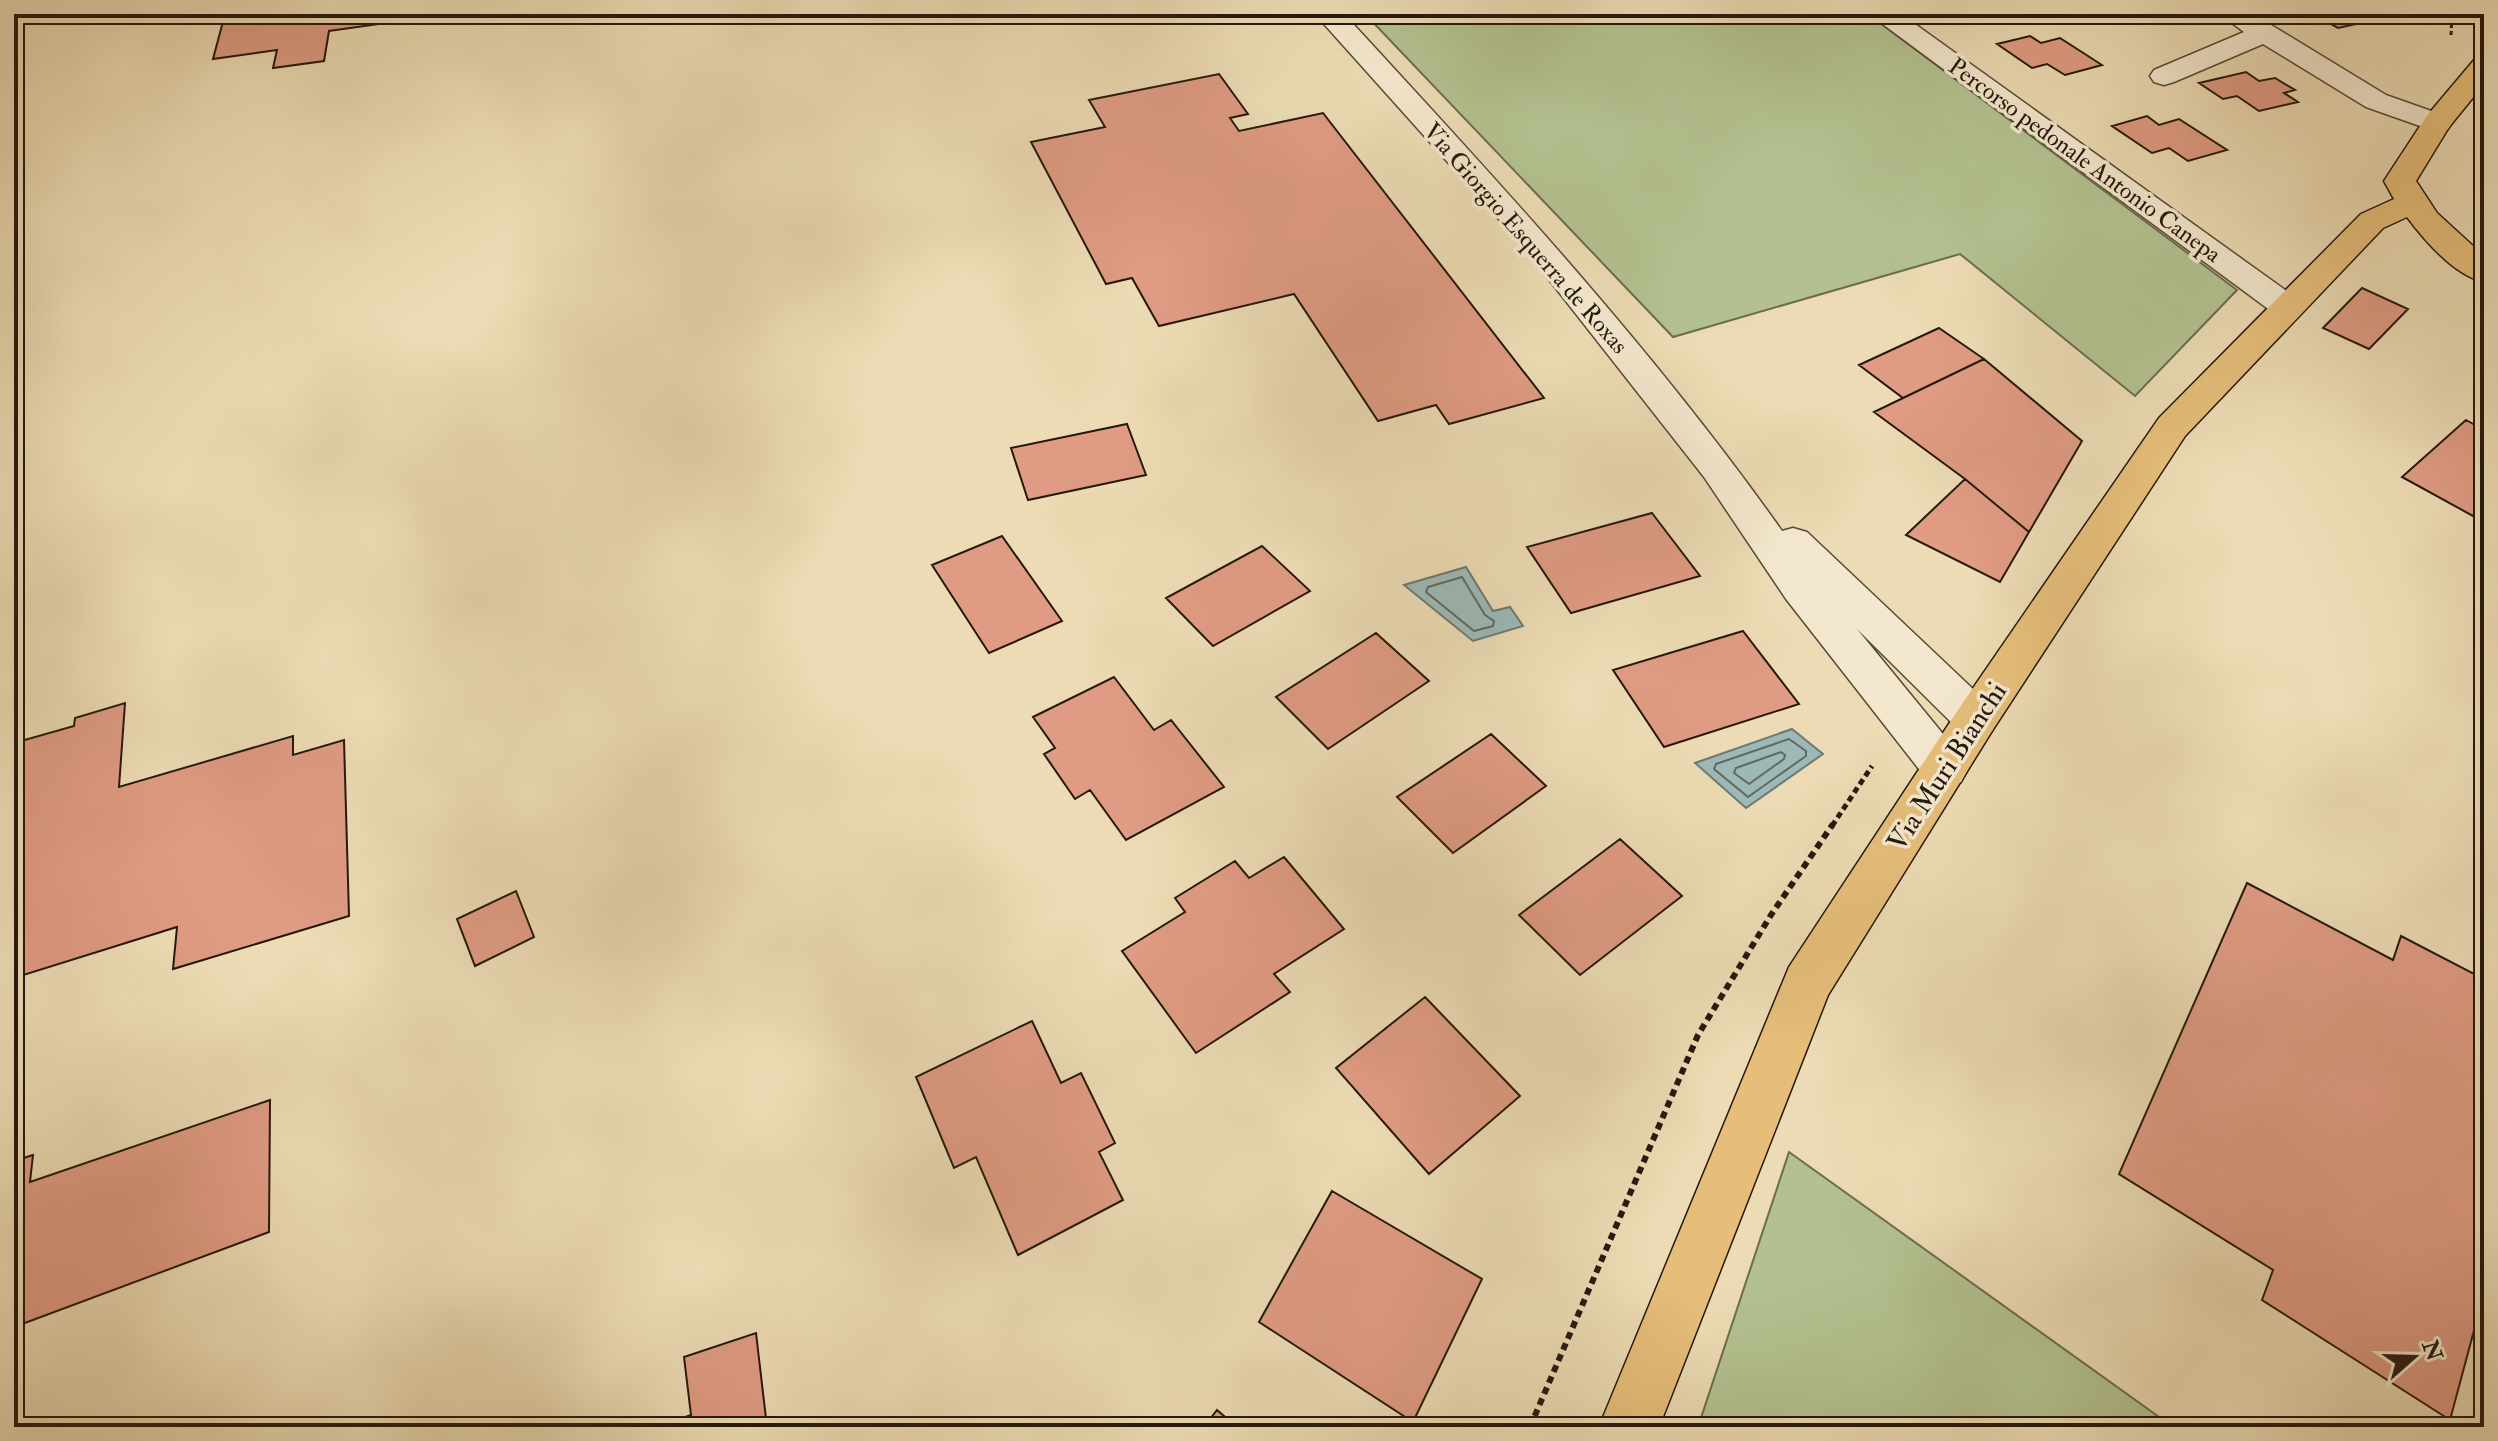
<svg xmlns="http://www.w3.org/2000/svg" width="2498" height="1441" viewBox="0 0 2498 1441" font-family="'IM FELL Double Pica',serif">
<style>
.green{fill:#b3c190;stroke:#6c6c4e;stroke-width:2}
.water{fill:#9db9b7;stroke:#6d7973;stroke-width:2}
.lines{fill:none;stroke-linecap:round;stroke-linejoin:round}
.shore{stroke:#616862;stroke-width:2}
.building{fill:#df9b83;stroke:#25180c;stroke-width:2}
.minor-casing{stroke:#574936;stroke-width:3}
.major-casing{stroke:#25180c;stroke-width:3}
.path-far2{stroke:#25180c;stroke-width:3;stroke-dasharray:4 3;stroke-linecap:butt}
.path-far1{stroke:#25180c;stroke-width:5;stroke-dasharray:6 4;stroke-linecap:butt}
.path{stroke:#25180c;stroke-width:6;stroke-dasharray:7 5;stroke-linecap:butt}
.minor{fill:#f3e8ce;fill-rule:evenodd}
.major{fill:#e6be7a;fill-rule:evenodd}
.labels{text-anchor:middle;stroke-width:7;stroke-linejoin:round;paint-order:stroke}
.far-street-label{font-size:24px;fill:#25180c;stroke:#f3e8ce}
.street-label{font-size:28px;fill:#25180c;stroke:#f3e8ce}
</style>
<rect width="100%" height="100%" fill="#ecdbb4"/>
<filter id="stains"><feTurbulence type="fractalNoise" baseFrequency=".0025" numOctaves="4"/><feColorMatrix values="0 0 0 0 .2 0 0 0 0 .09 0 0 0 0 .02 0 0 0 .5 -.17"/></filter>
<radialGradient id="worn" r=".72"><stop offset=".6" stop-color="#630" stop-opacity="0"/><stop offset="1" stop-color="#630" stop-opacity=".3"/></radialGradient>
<path class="green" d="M 1365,14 L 1868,14 L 2237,290 L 2135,396 L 1960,254 L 1673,337 Z
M 1789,1152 L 2173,1427 L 1698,1427 Z"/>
<path class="water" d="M 1466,567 L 1493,611 L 1510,607 L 1523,626 L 1473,641 L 1404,585 Z
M 1792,729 L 1823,754 L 1746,808 L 1695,763 Z"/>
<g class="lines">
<path class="shore" d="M 1462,577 L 1485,615 L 1494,621 L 1493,626 L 1474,631 L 1426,592 L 1428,587 Z
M 1789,739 L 1806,751 L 1806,756 L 1748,797 L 1714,769 L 1716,764 Z
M 1781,752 L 1785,755 L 1784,759 L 1749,784 L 1734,773 L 1736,768 Z"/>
</g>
<path class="building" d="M 225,14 L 294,14 L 293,17 L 319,14 L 408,14 L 408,20 L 329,31 L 324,61 L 273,68 L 277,50 L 213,59 Z
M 2106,14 L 2153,14 L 2118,22 Z
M 2296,14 L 2363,14 L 2374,20 L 2338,28 L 2316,16 L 2303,18 Z
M 2030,36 L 2041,43 L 2060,38 L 2102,65 L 2065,75 L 2047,64 L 2032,68 L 1997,44 Z
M 2246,72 L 2259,81 L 2275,78 L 2295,90 L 2284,93 L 2298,102 L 2259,111 L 2237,96 L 2223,99 L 2199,83 Z
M 1219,74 L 1248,114 L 1230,118 L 1239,131 L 1323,113 L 1544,398 L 1449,424 L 1436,405 L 1378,421 L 1294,294 L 1159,326 L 1132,278 L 1106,284 L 1031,142 L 1105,127 L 1089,100 Z
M 2147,116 L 2159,125 L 2179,119 L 2227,150 L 2188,161 L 2169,148 L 2152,153 L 2112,126 Z
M 2362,288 L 2408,309 L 2369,349 L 2323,328 Z
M 1939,328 L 1984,359 L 1903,398 L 1859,365 Z
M 1984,359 L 2082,441 L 2029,532 L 1965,479 L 1874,412 Z
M 2466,420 L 2484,430 L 2484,522 L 2402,477 Z
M 1127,424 L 1146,475 L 1028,500 L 1011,448 Z
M 1965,479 L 2029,532 L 2000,582 L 1906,535 Z
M 1652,513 L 1700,576 L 1571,613 L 1527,547 Z
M 1002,536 L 1062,621 L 989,653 L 932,565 Z
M 1262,546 L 1310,591 L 1213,646 L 1166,598 Z
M 1743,631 L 1799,704 L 1664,747 L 1613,670 Z
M 1376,633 L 1429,681 L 1328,749 L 1276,697 Z
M 1114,677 L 1154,730 L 1171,720 L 1224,787 L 1126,840 L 1090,790 L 1075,799 L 1044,754 L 1055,748 L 1033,717 Z
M 125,703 L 119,787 L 293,736 L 293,755 L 344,740 L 349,916 L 173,969 L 177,927 L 14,978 L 14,743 L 74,726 L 75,718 Z
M 1491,734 L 1546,786 L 1453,853 L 1397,797 Z
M 1620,839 L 1682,896 L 1580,975 L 1519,915 Z
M 1284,857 L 1344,929 L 1274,974 L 1290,992 L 1196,1053 L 1122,951 L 1185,912 L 1175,898 L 1235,861 L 1249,878 Z
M 2247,883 L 2393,960 L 2401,936 L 2484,979 L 2484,1293 L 2450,1420 L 2262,1300 L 2273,1270 L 2119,1174 Z
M 516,891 L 534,937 L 475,966 L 457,919 Z
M 1425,997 L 1520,1096 L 1429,1174 L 1336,1068 Z
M 1032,1021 L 1061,1083 L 1081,1073 L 1115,1143 L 1099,1152 L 1123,1200 L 1018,1255 L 976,1157 L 954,1168 L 916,1077 Z
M 270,1100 L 269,1232 L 14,1327 L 14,1161 L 33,1155 L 30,1182 Z
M 1332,1191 L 1482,1279 L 1413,1422 L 1259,1322 Z
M 756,1333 L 767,1427 L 657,1427 L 691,1415 L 684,1357 Z
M 1217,1410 L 1237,1427 L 1204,1427 Z"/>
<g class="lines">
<g class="minor-casing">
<path id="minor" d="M 1315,14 L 1344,14 C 1497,180 1651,346 1782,531 L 1793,528 L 1807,532 L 1992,707 L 1998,719 L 1992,731 L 1976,737 L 1960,731 L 1857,629 L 1961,756 L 1968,769 L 1961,782 L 1945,788 L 1929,782 L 1786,599 L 1704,477 L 1521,244 Z
M 1869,14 L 1901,14 L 2299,300 L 2304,307 L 2299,314 L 2287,318 L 2275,314 Z
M 2220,14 L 2253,14 L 2386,95 L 2448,117 L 2452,123 L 2448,129 L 2437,132 L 2366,107 L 2263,44 L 2174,82 L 2164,85 L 2154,82 L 2150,76 L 2154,70 L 2244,32 Z"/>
</g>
<g class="major-casing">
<path id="major" d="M 2484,57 L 2484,84 L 2449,127 L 2416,181 L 2437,213 L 2484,256 L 2484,282 C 2454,275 2425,241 2407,217 L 2383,228 L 2185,436 L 1992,731 L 1828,995 L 1659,1427 L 1599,1427 L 1789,967 L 1960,707 L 2159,418 L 2361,214 L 2394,199 L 2384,181 L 2426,117 L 2474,60 Z"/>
</g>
<path class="path-far2" d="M 2451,35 L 2452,14"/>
<path class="path-far1" d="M 1832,826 L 1872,766"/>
<path class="path" d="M 1530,1427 L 1698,1035 L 1771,915 L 1833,824"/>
<use href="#minor" class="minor"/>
<use href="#major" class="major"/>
</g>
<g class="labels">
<g class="far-street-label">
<text transform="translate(2085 160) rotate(36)" y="8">Percorso pedonale Antonio Canepa</text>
<text transform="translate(1526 238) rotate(49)" y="8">Via Giorgio Esquerra de Roxas</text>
</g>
<g class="street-label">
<text transform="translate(1946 766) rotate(-57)" y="10">Via Muri Bianchi</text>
</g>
</g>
<rect width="2498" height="1441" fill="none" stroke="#ecdbb4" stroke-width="48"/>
<rect x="16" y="16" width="2466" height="1409" fill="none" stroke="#25180c" stroke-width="4"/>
<rect x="24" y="24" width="2450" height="1393" fill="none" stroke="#25180c" stroke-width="2"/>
<g transform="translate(2414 1357) rotate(70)" stroke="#f3e8ce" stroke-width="6" paint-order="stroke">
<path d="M0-6L14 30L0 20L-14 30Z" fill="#25180c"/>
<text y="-12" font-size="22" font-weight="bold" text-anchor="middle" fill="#25180c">N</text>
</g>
<rect width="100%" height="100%" filter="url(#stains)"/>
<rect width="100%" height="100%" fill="url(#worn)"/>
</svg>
